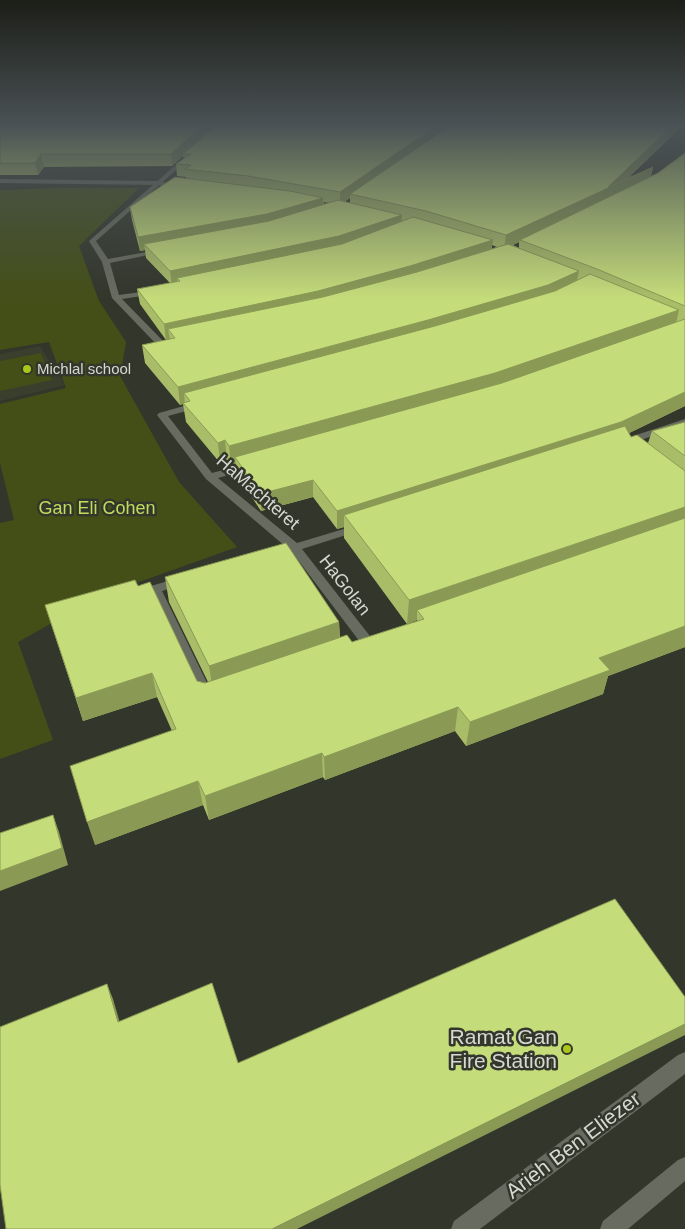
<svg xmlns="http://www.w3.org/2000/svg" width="685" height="1229" viewBox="0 0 685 1229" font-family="Helvetica,sans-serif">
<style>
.built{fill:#3a3e2d}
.green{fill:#444f18}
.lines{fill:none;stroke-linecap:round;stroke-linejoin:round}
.minor{fill:#686b5f;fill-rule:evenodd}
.tertiary{fill:#686b5f;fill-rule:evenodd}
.wall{fill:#a9bd69;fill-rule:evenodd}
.shaded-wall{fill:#8a9a55}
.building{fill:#c5dc7a;stroke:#8a9a55}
.poi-dot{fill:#aac718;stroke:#33362b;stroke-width:2}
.labels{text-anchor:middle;stroke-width:5;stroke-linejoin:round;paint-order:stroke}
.far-poi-label{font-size:15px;fill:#d6d8d1;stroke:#33362b;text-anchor:start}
.street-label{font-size:18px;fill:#d6d8d1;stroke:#33362b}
.park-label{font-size:18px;fill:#c1dc5c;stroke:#33362b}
.near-poi-label{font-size:21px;fill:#d6d8d1;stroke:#33362b;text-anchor:end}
.near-street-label{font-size:21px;fill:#d6d8d1;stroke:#33362b}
</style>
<rect width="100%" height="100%" fill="#33362b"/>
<path class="built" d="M 40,346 L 65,385 L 0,401 L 0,354 Z"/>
<path class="green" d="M 59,188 L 139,188 L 79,246 L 99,301 L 126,342 L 120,376 L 179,482 L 237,547 L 100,596 L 18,642 L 53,740 L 0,759 L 0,523 L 14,520 L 0,463 L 0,404 L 66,388 L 49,342 L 0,350 L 0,190 Z
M 41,353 L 52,380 L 0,391 L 0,361 Z"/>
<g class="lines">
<path class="minor" d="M 186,156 L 191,157 L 96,241 L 108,259 L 163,249 L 167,251 L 110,263 L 119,295 L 155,290 L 159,292 L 155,294 L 122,299 L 164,342 L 174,339 L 178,342 L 159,347 L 112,298 L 102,262 L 89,241 Z
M 198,402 L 201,403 L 201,407 L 168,416 L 212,473 L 253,462 L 257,463 L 258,465 L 257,467 L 218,478 L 297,543 L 357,525 L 365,525 L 367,527 L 365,529 L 302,549 L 373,640 L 374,643 L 373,646 L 363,646 L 292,552 L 275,558 L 271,557 L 269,554 L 271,551 L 286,547 L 206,479 L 157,415 L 159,413 Z
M 685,419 L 685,425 L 629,444 L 625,445 L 620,442 L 621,440 Z
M 181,577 L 185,578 L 187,581 L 185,584 L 162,591 L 213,695 L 211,699 L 201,699 L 199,695 L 149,589 L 151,586 Z"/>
<path class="tertiary" d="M 0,179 L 158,181 L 183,186 L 180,188 L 158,185 L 0,183 Z
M 685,1052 L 685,1074 L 480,1229 L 451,1229 L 454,1221 L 678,1055 Z
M 685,1157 L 685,1181 L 628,1229 L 600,1229 L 603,1221 L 678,1160 Z"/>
</g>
<path class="wall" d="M 0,127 L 681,127 L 628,178 L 653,167 L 651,176 L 658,173 L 685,153 L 685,406 L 629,433 L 631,437 L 648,443 L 652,431 L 685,422 L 685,647 L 608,676 L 603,694 L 466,746 L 455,731 L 325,780 L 323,777 L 209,820 L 203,805 L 95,845 L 172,731 L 157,697 L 83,721 L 45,605 L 138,586 L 197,681 L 205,683 L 208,682 L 169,602 L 165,577 L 339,622 L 340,637 L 352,642 L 417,621 L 417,620 L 407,624 L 344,538 L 344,527 L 337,529 L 313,497 L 261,511 L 237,475 L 236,464 L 231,466 L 227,461 L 220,463 L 186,422 L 183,404 L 180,405 L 145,363 L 142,345 L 166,340 L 140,304 L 137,289 L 170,283 L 146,258 L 145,250 L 140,251 L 132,220 L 130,207 L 186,178 L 186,177 L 177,176 L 176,164 L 184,158 L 183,156 L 172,166 L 44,167 L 38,175 L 0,175 ZM 350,198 L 350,203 L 344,202 ZM 324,202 L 329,203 L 324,205 ZM 519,242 L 519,248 L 513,245 ZM 492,245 L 497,247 L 492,249 Z"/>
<path class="shaded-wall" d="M 201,127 L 214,127 L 185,154 L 183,154 L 183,156 L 172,166 L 171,154 Z
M 435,127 L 450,127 L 350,194 L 350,198 L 340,205 L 340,192 Z
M 671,127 L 681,127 L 626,180 L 653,167 L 650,179 L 520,240 L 519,242 L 504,249 L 506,235 L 608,187 Z
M 41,154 L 44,167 L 38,175 L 35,163 Z
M 323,198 L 324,211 L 268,227 L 144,244 L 145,250 L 140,251 L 138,237 Z
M 402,215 L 401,228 L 339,250 L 180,281 L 177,278 L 178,285 L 172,286 L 170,271 Z
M 493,240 L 491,254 L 409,280 L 168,329 L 170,339 L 166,340 L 164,324 Z
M 579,271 L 576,286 L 190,401 L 184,393 L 185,404 L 183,403 L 183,404 L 180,405 L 178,387 Z
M 679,310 L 675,328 L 492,392 L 235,457 L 236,464 L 231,466 L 229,446 Z
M 685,392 L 685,406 L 617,439 L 344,515 L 344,527 L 337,529 L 337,511 Z
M 225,440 L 227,461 L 220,463 L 218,443 Z
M 313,480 L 313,497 L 261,511 L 260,494 Z
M 685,507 L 685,526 L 417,610 L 417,620 L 407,624 L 409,600 Z
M 339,622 L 340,647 L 213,691 L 209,666 Z
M 685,626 L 685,647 L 608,676 L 603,694 L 466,746 L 470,722 L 599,658 Z
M 152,673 L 157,697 L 83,721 L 76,698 Z
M 458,707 L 455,731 L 325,780 L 324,757 Z
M 322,753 L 323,777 L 209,820 L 205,796 Z
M 198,781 L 203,805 L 95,845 L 87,822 Z
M 53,815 L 59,832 L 68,865 L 0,891 L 0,871 Z
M 107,984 L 113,999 L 124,1037 L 118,1022 Z
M 685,1024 L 685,1035 L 297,1229 L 272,1229 Z"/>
<path class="building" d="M 0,127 L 201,127 L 171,154 L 41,154 L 35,163 L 0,163 Z
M 214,127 L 435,127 L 340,192 L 248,176 L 185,169 L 191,165 L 176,164 L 191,154 L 183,154 L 210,131 Z
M 448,127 L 671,127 L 608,187 L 653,167 L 652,168 L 506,235 L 426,211 L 350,194 Z
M 685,153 L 685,306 L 597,269 L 520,240 L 658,173 Z
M 175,177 L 290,191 L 323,198 L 267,214 L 138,237 L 130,207 Z
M 338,200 L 402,215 L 339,236 L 170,271 L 144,244 L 269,221 Z
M 413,217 L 493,240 L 410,266 L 318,291 L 164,324 L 137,289 L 180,281 L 177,278 L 342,244 Z
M 508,244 L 579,271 L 548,285 L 428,320 L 178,387 L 142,345 L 175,338 L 168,329 L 323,297 L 417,272 Z
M 590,274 L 679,310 L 495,373 L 229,446 L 225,440 L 218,443 L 183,403 L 190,401 L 184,393 L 435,326 L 555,291 Z
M 685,319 L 685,392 L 621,422 L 337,511 L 313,480 L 260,494 L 235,457 L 502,383 Z
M 685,422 L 685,456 L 652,431 Z
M 625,426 L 631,437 L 637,435 L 685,471 L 685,507 L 409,600 L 344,515 Z
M 685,518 L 685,626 L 599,658 L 610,670 L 470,722 L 458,707 L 324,757 L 322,753 L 205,796 L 198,781 L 87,822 L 70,766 L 176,729 L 152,673 L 76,698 L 45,605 L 135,580 L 138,586 L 150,582 L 197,681 L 205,683 L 347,635 L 352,642 L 424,619 L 417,610 Z
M 286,543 L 339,622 L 209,666 L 165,577 Z
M 53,815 L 62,848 L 0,871 L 0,833 Z
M 615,899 L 685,997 L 685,1024 L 272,1229 L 6,1229 L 0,1185 L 0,1027 L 107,984 L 118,1022 L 212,983 L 238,1063 Z"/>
<linearGradient id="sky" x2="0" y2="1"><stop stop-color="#1c1e18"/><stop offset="0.42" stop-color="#4a5255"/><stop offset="1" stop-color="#4a5255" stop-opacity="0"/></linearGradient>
<rect width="685" height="299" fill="url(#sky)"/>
<g class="poi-dot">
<circle cx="27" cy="369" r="5"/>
<circle cx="567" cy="1049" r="5"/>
</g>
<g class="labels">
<g class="far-poi-label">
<text x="37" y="374">Michlal school</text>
</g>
<g class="street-label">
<text transform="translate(258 492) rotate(41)" y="6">HaMachteret</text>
<text transform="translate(345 585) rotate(52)" y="6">HaGolan</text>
</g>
<g class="park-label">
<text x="97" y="514">Gan Eli Cohen</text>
</g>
<g class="near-poi-label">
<text x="557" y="1044">Ramat Gan<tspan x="557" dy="24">Fire Station</tspan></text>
</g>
<g class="near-street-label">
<text transform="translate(573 1145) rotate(-37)" y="7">Arieh Ben Eliezer</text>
</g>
</g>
</svg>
